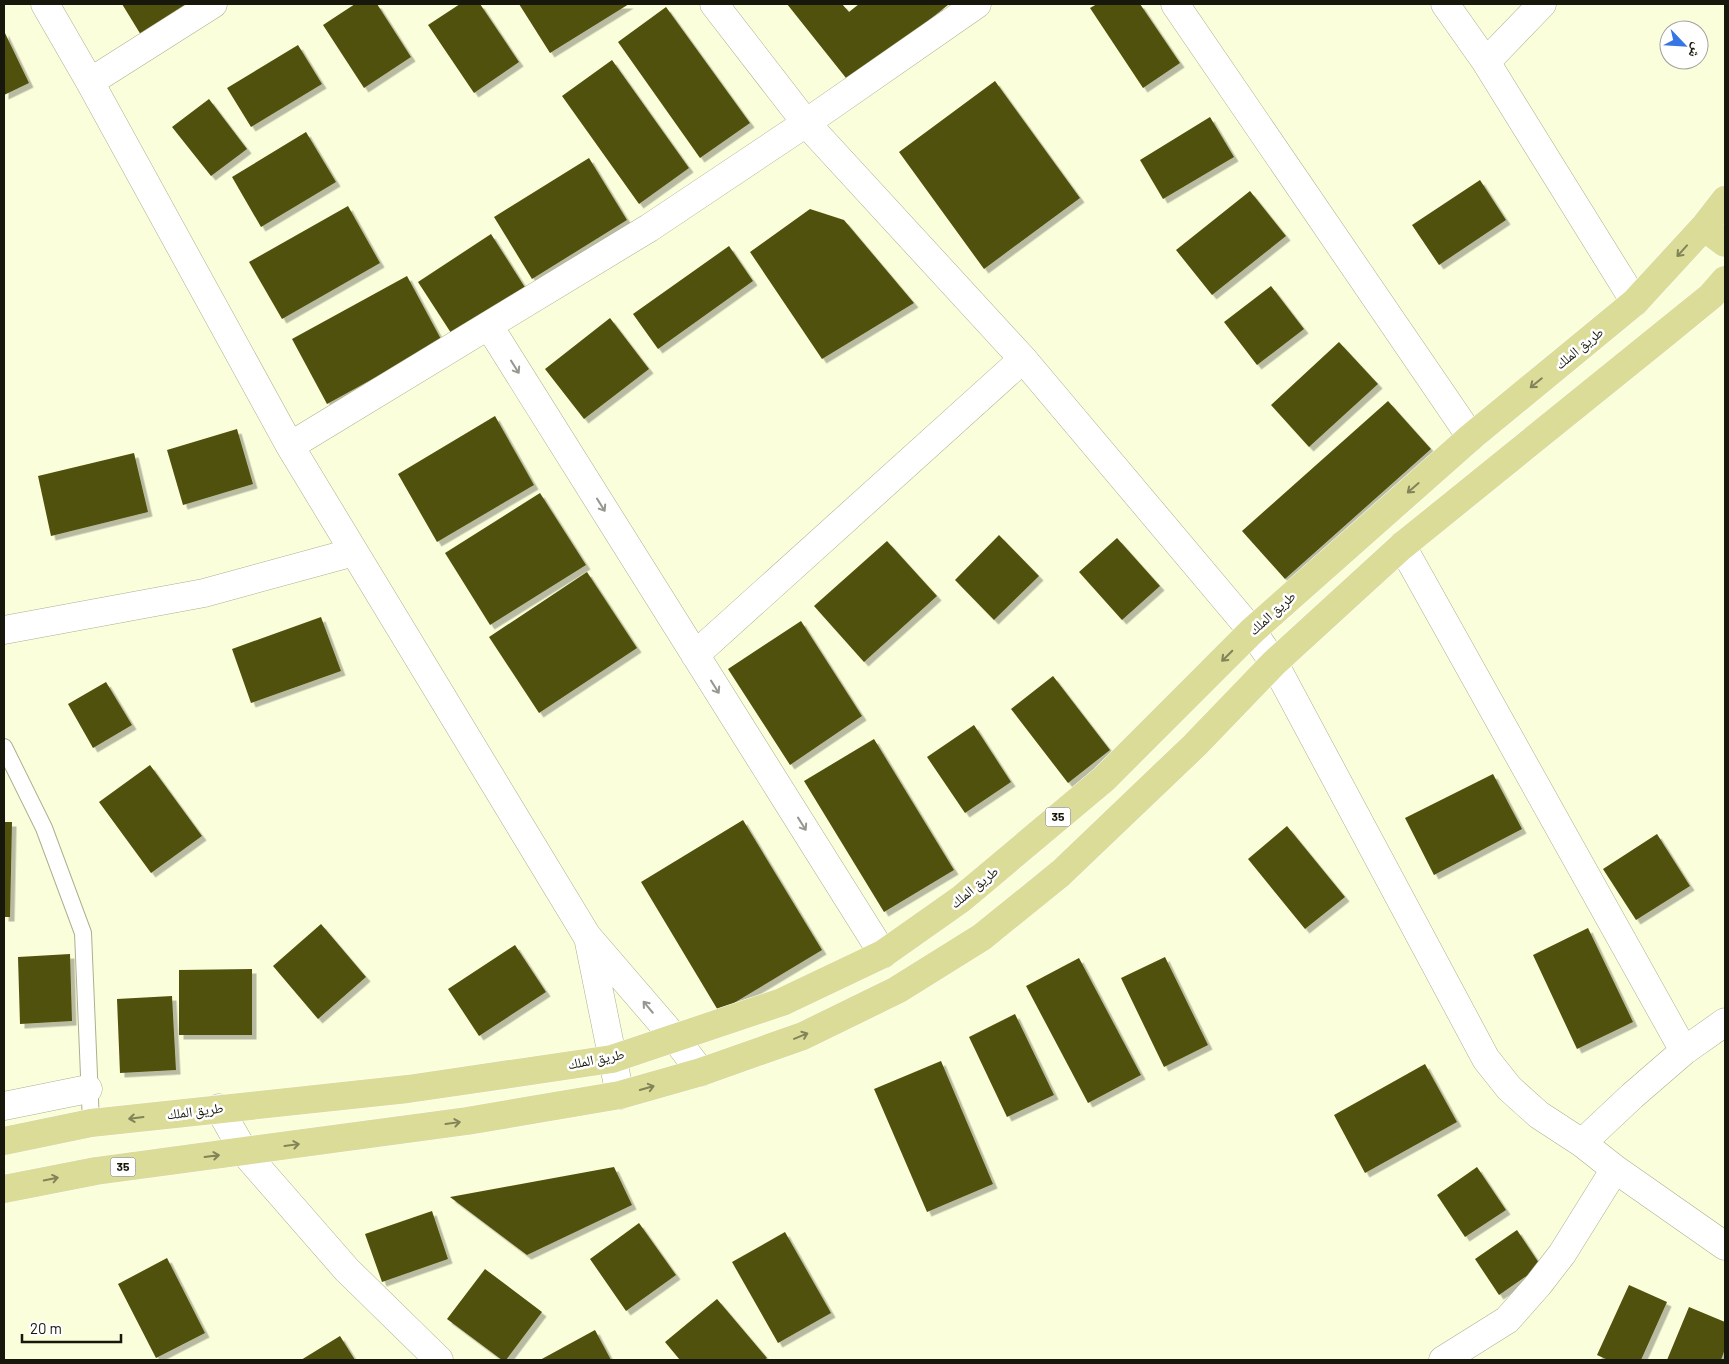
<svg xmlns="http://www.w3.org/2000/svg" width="1729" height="1364" viewBox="0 0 1729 1364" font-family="Barlow,'Noto Naskh Arabic',sans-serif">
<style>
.building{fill:#50510f;filter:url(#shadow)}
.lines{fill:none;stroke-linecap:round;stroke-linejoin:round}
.service-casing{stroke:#adaf8f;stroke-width:18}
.minor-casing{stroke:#adaf8f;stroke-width:29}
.primary-casing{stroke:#fff;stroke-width:29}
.service{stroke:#fff;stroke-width:16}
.minor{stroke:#fff;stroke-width:28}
.primary{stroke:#dadc98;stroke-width:28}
.oneway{stroke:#828359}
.oneway2{stroke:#979791}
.labels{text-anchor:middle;stroke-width:5;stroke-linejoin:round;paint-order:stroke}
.shield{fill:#fff;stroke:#5d5d54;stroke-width:1}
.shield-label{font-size:12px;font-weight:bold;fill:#17170b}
.street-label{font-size:14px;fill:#17170b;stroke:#fff}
</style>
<defs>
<filter id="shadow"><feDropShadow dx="4.5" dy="4.5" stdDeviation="0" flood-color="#0004"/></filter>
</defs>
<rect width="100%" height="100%" fill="#fbfedb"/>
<path class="building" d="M 122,4 L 194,4 L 141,35 Z
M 355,4 L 377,4 L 411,57 L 364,88 L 323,25 Z
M 460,4 L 480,4 L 519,62 L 474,93 L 428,25 Z
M 519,4 L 629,4 L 550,53 Z
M 787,4 L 842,4 L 849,12 L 859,4 L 948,5 L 850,83 Z
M 1097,4 L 1140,4 L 1180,63 L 1143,88 L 1090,8 Z
M 666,7 L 750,123 L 700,158 L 618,42 Z
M 4,31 L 29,83 L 4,95 Z
M 298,45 L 322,84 L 251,127 L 227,88 Z
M 612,60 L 689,168 L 639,204 L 562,96 Z
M 995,81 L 1080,198 L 984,269 L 899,152 Z
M 209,99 L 247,149 L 211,176 L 172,127 Z
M 1210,117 L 1234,157 L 1163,199 L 1140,160 Z
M 306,132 L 336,182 L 261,227 L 232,177 Z
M 589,158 L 627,220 L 532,279 L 494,217 Z
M 1480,180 L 1506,220 L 1439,265 L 1412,225 Z
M 1250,191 L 1286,236 L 1212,295 L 1176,250 Z
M 348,206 L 380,263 L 282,319 L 249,262 Z
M 810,209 L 844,220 L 914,303 L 822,359 L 750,252 Z
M 491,234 L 526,289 L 453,336 L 418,282 Z
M 729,246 L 753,281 L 658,349 L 633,314 Z
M 407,276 L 442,341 L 327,404 L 292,339 Z
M 1271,286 L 1304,329 L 1257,365 L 1224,322 Z
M 610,318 L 649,369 L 584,419 L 545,369 Z
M 1339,342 L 1378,384 L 1309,447 L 1271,405 Z
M 1388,401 L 1431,449 L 1285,579 L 1242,531 Z
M 495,416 L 534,485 L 437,542 L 398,474 Z
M 237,429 L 253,484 L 183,505 L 167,450 Z
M 134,453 L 148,512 L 51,536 L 38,476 Z
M 540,493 L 586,565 L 490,625 L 445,553 Z
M 999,535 L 1039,576 L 994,620 L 955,580 Z
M 1117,538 L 1160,586 L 1122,620 L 1079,572 Z
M 887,541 L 937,596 L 864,662 L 814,606 Z
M 587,572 L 637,648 L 539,713 L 489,637 Z
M 321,617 L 341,671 L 251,703 L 232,649 Z
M 801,621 L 862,716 L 790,765 L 728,669 Z
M 1053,676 L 1110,750 L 1068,783 L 1011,709 Z
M 106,682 L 132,725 L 93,748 L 68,704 Z
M 974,725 L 1011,782 L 965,813 L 927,757 Z
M 874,739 L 954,870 L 884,912 L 804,781 Z
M 150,765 L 202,836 L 151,873 L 99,802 Z
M 1493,774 L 1522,829 L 1434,875 L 1405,818 Z
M 743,820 L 822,950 L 719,1012 L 641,882 Z
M 4,822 L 12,822 L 10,917 L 4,917 Z
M 1287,826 L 1345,897 L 1305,929 L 1248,859 Z
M 1657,834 L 1690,886 L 1636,920 L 1603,869 Z
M 321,924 L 366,977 L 318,1019 L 273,966 Z
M 1588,928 L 1633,1022 L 1577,1049 L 1533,955 Z
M 515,945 L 546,992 L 479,1036 L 448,989 Z
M 70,954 L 72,1021 L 20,1024 L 18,957 Z
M 1165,957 L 1208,1045 L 1164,1067 L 1121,978 Z
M 1079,958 L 1141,1075 L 1088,1103 L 1026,986 Z
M 252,969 L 252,1035 L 179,1035 L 179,970 Z
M 172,996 L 176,1070 L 120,1073 L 117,999 Z
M 1015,1014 L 1054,1095 L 1007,1117 L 969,1037 Z
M 941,1061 L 993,1184 L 927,1212 L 874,1089 Z
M 1425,1064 L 1457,1122 L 1365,1173 L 1334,1115 Z
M 614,1167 L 632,1205 L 527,1255 L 450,1197 Z
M 1477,1167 L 1506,1210 L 1465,1237 L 1437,1195 Z
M 432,1211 L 448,1259 L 382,1282 L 365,1234 Z
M 639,1223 L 676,1275 L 626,1311 L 590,1259 Z
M 1517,1230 L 1541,1266 L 1499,1295 L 1475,1259 Z
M 785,1232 L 831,1313 L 778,1343 L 732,1262 Z
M 167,1258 L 205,1333 L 156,1358 L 118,1284 Z
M 485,1269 L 542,1312 L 506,1360 L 502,1360 L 447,1319 Z
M 1629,1285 L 1667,1302 L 1641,1360 L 1608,1360 L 1597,1355 Z
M 717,1299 L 767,1358 L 764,1360 L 680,1360 L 665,1342 Z
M 1689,1307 L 1725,1322 L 1725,1349 L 1721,1360 L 1667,1360 Z
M 595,1330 L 611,1360 L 540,1360 Z
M 340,1336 L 355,1360 L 301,1360 Z"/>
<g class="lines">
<g class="service-casing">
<path id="service" d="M 4,747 L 44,828 L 83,933 L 91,1123"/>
</g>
<g class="minor-casing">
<path id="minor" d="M 45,4 L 90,82 L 290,446 L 587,936 L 674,1037 L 701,1072
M 714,4 L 806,123 L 1023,359 L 1252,631 L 1274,663 L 1486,1059 L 1509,1088 L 1539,1115 L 1582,1143 L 1615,1169 L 1725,1246
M 1175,4 L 1471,437
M 1445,4 L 1486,62 L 1635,302
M 1486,62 L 1542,4
M 90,82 L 213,4
M 489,326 L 883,954
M 290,446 L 649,228 L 806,123 L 977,4
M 1402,546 L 1684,1051
M 4,630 L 204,593 L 354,552
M 695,655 L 1023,359
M 588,937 L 620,1095
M 4,1106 L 88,1089
M 219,1108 L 244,1152 L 347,1270 L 439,1360
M 1582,1143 L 1632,1096 L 1684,1051 L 1725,1022
M 1443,1360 L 1507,1320 L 1538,1285 L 1562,1254 L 1615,1169"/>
</g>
<g class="primary-casing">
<path id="primary" d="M 1704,227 L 1725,243
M 4,1141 L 91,1123 L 408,1089 L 612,1059 L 782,1002 L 883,954 L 961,899 L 1104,779 L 1252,631 L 1471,437 L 1635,302 L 1704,227 L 1725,200
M 4,1189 L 96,1171 L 467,1121 L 620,1095 L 701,1072 L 803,1036 L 897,990 L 982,937 L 1061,873 L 1195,745 L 1274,663 L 1402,546 L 1663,335 L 1711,296 L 1725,280"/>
</g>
<use href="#service" class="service"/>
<use href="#minor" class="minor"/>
<use href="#primary" class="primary"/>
</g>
<defs><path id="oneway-shaft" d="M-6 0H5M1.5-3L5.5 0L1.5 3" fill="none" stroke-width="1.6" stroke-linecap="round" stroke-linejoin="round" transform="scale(1.25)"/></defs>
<g class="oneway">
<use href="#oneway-shaft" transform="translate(1682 251) rotate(132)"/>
<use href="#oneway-shaft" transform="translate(1536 383) rotate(141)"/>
<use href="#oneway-shaft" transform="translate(1413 488) rotate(139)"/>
<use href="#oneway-shaft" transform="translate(1227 656) rotate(135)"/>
<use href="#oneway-shaft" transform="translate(801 1036) rotate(-22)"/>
<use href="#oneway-shaft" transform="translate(647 1088) rotate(-16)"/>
<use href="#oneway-shaft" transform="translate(136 1118) rotate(173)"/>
<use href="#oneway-shaft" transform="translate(453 1123) rotate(-8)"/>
<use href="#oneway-shaft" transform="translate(292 1145) rotate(-8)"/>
<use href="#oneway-shaft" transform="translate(212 1156) rotate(-7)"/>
<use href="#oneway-shaft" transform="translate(51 1179) rotate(-11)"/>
</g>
<g class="oneway2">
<use href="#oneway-shaft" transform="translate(515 367) rotate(58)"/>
<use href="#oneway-shaft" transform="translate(601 505) rotate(58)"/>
<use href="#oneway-shaft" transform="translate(715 687) rotate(58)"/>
<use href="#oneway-shaft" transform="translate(802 824) rotate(58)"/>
<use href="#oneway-shaft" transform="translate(648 1007) rotate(-130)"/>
</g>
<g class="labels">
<g class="shield">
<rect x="1045.5" y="807.5" width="25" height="19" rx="4"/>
<rect x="110.5" y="1157.5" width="25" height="19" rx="4"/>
</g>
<g class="shield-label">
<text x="1058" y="821">35</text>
<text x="123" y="1171">35</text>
</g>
<g class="street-label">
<text transform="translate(1579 348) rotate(-39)" y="5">طريق الملك</text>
<text transform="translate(1272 613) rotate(-42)" y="5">طريق الملك</text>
<text transform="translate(974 887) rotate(-39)" y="5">طريق الملك</text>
<text transform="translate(596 1059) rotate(-11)" y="5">طريق الملك</text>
<text transform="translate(195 1111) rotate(-7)" y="5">طريق الملك</text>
</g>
</g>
<rect width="1729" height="1364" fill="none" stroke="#17170b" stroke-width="10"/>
<g transform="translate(1684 45) rotate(115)"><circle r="24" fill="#ffffff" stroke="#a2a29d"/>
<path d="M0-4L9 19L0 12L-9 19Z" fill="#3676e4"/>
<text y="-8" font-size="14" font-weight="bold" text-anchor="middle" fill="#17170b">ش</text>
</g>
<path d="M22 1334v8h99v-8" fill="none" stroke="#17170b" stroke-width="2.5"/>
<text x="30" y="1334" font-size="15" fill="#17170b" stroke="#ffffff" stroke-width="4" paint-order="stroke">20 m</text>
</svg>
